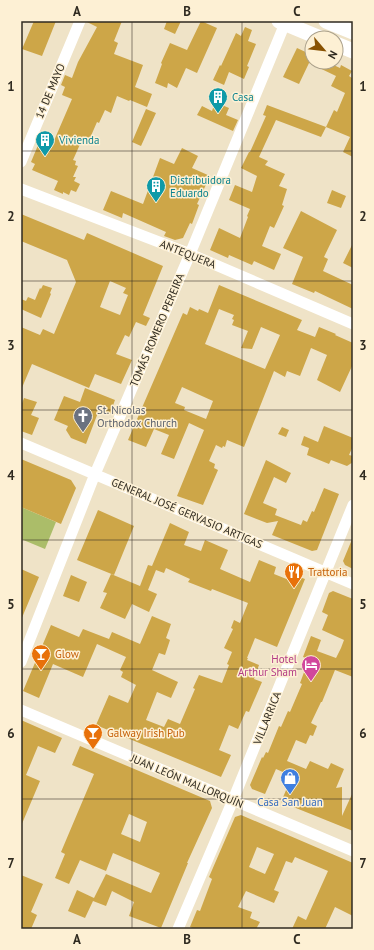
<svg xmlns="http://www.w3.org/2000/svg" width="374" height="950" viewBox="0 0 374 950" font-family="'PT Sans',sans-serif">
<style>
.green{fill:#abbd69}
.building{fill:#cda648;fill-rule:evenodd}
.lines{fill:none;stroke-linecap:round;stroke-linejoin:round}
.street{stroke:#fff;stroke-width:11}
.secondary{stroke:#fff;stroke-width:15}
.grid{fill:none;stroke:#2f2a20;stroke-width:1;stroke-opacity:0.55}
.labels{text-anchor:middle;stroke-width:3;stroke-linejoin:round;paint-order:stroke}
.street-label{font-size:11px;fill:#2f2a20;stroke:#fdf0d4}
.culture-label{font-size:11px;fill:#0d838f;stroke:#fdf0d4;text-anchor:start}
.worship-label{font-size:11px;fill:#5b616d;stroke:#fdf0d4;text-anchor:start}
.food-label{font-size:11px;fill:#c56008;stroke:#fdf0d4;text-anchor:start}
.hotel-label{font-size:11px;fill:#b23c85;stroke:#fdf0d4;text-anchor:end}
.shop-label{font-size:11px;fill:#366cbe;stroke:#fdf0d4}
.neatline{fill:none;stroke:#2f2a20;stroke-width:1.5}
.grid-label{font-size:13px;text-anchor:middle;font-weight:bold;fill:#2f2a20}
</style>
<rect width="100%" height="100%" fill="#efe3c7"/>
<path class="green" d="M 21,507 L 56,522 L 45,549 L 21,539 Z"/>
<path class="building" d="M 34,21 L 56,21 L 42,56 L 22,49 Z
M 87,21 L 122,21 L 114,41 L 118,43 L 114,54 L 143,65 L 135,87 L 152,94 L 147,107 L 130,100 L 129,101 L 117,96 L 111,113 L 105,110 L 99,123 L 97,122 L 87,145 L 81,142 L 73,160 L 76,161 L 75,165 L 78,166 L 73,177 L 76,177 L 74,181 L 80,184 L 76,192 L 71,190 L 69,195 L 63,192 L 63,194 L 54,190 L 58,181 L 32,170 L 35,164 L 31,162 L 41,138 L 53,143 L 72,99 L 62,95 L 65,87 L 61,85 L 65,75 L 72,78 L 78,62 L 97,27 L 87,22 Z
M 167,21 L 181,21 L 175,34 L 164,29 Z
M 201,21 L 217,28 L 197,73 L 186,68 L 177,88 L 168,83 L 167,88 L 155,83 L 162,64 L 161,63 L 170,43 L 187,50 Z
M 245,27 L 252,30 L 248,41 L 256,44 L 247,66 L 249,67 L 244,79 L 229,72 L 224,85 L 213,80 L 220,65 L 221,66 L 236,33 L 241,36 Z
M 297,48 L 312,55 L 312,62 L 327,62 L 340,68 L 341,65 L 352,71 L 349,76 L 352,78 L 353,75 L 353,157 L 343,152 L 350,137 L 326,127 L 334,110 L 337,112 L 345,93 L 331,86 L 336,76 L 309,63 L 299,84 L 283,77 Z
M 215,102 L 229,108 L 226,115 L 238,120 L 233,131 L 197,115 L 202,106 L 212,111 Z
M 267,105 L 326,127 L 321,137 L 276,120 L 259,157 L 268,161 L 265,165 L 285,174 L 279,186 L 287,189 L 282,205 L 284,206 L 274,228 L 270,226 L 262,246 L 281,254 L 274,270 L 254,261 L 252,265 L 229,255 L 228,258 L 210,250 L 219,228 L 240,238 L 248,217 L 247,216 L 250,209 L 229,200 L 235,185 L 252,192 L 257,176 L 241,168 L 249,152 L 250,152 L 266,116 L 263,115 Z
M 146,109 L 156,113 L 141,146 L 132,142 Z
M 182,148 L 198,156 L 192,168 L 210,176 L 197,204 L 199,205 L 192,224 L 190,223 L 183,238 L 175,240 L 164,236 L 166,232 L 123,213 L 122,218 L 103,210 L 111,191 L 143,204 L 160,158 L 174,164 Z
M 332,190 L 346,196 L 341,208 L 327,203 Z
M 301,211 L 337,230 L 324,257 L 328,259 L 323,271 L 353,285 L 353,309 L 315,291 L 314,293 L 292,284 L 303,257 L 283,248 Z
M 21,214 L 84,240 L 87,233 L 163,266 L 143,315 L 150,318 L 146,326 L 136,322 L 129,337 L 125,335 L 116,354 L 132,360 L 121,384 L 95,374 L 89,388 L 32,364 L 21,390 L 21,327 L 40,335 L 43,329 L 54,334 L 76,282 L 67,260 L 21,241 ZM 110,281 L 126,288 L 123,293 L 128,295 L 120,315 L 100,307 Z
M 353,243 L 353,268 L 343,263 Z
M 43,285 L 52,288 L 50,293 L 51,294 L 41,318 L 21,309 L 21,299 L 26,301 L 28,297 L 35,300 L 40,288 L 41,289 Z
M 219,285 L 302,320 L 297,330 L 315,337 L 319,327 L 336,334 L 335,335 L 353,343 L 353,364 L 340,392 L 317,380 L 327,355 L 311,348 L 300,376 L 287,371 L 285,377 L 274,371 L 244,447 L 227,440 L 225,447 L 223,446 L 222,448 L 216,445 L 209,461 L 215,464 L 214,468 L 218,470 L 203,505 L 177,496 L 204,430 L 189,423 L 174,459 L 161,454 L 169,435 L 154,429 L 146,447 L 128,440 L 183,313 L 187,315 L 190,307 L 198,311 L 199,309 L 208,313 ZM 219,309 L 234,315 L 232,319 L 234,320 L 232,325 L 248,331 L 241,348 L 252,349 L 261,327 L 280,335 L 265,369 L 205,344 ZM 182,387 L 213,401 L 206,419 L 184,410 L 185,407 L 175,403 Z
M 85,388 L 115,400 L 110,414 L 99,410 L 86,444 L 71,438 L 66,430 L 68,426 L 54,420 L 64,396 L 80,402 Z
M 24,398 L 37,402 L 31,415 L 39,418 L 32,435 L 21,431 L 21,406 Z
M 324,426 L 353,438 L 353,446 L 349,455 L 353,456 L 353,462 L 347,466 L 331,460 L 329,464 L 307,455 L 309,448 L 301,445 L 304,436 L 318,442 Z
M 282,427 L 289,430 L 286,437 L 278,434 Z
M 21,459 L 71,480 L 76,488 L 61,524 L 21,507 Z
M 266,460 L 291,473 L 286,483 L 274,477 L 263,503 L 277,509 L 275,515 L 301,525 L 303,520 L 307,522 L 312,511 L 314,512 L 324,488 L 339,494 L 317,550 L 312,551 L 272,535 L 278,521 L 267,523 L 244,514 Z
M 98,510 L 134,526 L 114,575 L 77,560 Z
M 170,523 L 189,532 L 184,545 L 201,551 L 205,540 L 228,550 L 220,569 L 250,582 L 259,560 L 276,567 L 274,574 L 289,580 L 291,574 L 305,579 L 277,647 L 255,638 L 247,658 L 248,658 L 247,660 L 259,665 L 254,679 L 262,682 L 249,712 L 246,711 L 238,729 L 229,725 L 219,750 L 231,755 L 221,777 L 96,725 L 109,695 L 128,703 L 136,685 L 121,677 L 123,672 L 120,670 L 126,657 L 97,644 L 83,677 L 53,664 L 39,698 L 23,691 L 51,625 L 79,637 L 83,629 L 109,639 L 112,632 L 140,644 L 152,616 L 171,624 L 166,638 L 170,640 L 165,655 L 159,653 L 152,670 L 178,682 L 171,698 L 157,692 L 146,720 L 164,727 L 168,719 L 180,724 L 195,689 L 193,688 L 199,675 L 222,683 L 229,665 L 227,664 L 232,652 L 224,648 L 233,629 L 231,628 L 234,620 L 240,623 L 248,603 L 212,589 L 211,591 L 188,582 L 190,579 L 166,568 L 164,573 L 156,570 L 148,590 L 157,594 L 149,612 L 132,604 L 125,619 L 100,608 L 107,593 L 103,592 L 111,574 L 140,586 L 148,565 L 152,566 Z
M 353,537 L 353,569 L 345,565 L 343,561 Z
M 21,569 L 39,577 L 21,620 Z
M 71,575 L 87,582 L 79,602 L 63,596 Z
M 333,591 L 353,599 L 353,677 L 335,670 L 322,702 L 321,702 L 311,723 L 317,726 L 313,736 L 310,735 L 306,744 L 296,740 L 287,761 L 306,769 L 310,761 L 328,769 L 331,763 L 344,769 L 336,788 L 342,787 L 342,816 L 353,792 L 353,831 L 281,802 L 292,776 L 276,769 L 265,794 L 252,789 L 250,785 L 262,757 L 263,758 L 266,752 L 268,753 L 279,726 L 281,727 L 288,711 L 290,712 L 302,684 L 300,683 L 306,667 L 306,658 L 303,657 L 311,636 L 321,640 L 317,651 L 336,658 L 341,648 L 344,640 L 322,630 L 328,615 L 322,612 L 329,593 Z
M 21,720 L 62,738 L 55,753 L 38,746 L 26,775 L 40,781 L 21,826 Z
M 80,746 L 210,801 L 212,808 L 187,863 L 188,863 L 161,928 L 129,916 L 134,902 L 112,891 L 106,906 L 93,901 L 85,918 L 68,911 L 77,890 L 94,898 L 106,874 L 151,893 L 160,873 L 113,853 L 106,871 L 80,860 L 69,884 L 55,878 L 65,854 L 61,852 L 94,774 L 72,765 ZM 129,814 L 147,822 L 140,842 L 121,834 Z
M 241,815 L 353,863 L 353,916 L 335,907 L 325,929 L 292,929 L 298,916 L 306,920 L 328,871 L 295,857 L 292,863 L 286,861 L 274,890 L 279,892 L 274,903 L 246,891 L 238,907 L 252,912 L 250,918 L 260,922 L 256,929 L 195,929 L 190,927 L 197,910 L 200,911 L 212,879 L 209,877 L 235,817 ZM 257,847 L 274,854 L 265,874 L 249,867 Z
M 21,875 L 43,884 L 31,912 L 37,915 L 31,929 L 21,929 Z"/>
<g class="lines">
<path class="street" d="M 21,162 L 80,21
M 21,189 L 190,254 L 353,324
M 21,443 L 353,584
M 21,662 L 95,474 L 190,254 L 286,21
M 21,710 L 353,851
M 178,929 L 233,800 L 353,505"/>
<path class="secondary" d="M 279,21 L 320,38
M 326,21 L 353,32
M 336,44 L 353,51"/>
</g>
<path class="grid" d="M 132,21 L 132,929M 242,21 L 242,929M 21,151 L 353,151M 21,281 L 353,281M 21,410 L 353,410M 21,540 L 353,540M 21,669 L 353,669M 21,799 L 353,799"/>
<defs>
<g id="building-pin" transform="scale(1)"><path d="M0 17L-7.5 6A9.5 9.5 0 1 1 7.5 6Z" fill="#0f9aa8" stroke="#fdf0d4"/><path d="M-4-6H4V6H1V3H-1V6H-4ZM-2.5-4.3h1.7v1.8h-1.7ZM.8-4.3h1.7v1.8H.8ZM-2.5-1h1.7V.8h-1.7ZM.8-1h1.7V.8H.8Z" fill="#fff"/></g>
<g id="church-pin" transform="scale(1)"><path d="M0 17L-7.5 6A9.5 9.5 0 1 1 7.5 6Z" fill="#6b7280" stroke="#fdf0d4"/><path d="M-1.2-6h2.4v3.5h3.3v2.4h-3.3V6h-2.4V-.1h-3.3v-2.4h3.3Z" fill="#fff"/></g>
<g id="restaurant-pin" transform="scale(1)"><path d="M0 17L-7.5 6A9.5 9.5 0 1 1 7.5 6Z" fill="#e8710a" stroke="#fdf0d4"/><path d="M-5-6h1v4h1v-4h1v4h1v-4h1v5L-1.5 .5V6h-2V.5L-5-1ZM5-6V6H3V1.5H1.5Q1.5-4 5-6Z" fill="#fff"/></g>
<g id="bar-pin" transform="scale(1)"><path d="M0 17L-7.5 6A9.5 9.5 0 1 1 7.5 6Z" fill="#e8710a" stroke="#fdf0d4"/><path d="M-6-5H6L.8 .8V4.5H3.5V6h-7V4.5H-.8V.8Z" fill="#fff"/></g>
<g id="hotel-pin" transform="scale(1)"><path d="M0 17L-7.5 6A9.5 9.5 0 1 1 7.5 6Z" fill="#d1479c" stroke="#fdf0d4"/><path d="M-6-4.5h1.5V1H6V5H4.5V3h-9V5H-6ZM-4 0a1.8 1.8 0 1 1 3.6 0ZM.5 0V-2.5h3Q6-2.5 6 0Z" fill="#fff"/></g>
<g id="shop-pin" transform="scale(1)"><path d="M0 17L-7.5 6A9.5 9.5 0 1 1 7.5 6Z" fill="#3f7fe0" stroke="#fdf0d4"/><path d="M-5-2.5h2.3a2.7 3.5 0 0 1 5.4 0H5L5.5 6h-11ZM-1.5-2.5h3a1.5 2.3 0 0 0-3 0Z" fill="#fff"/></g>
</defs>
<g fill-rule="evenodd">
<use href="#building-pin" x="218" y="97"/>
<use href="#building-pin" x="45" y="140"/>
<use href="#building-pin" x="156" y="186"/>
<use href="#church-pin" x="83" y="416"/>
<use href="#restaurant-pin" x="294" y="572"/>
<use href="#bar-pin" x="41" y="654"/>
<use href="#hotel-pin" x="311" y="665"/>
<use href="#bar-pin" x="93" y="733"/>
<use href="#shop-pin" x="290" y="778"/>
</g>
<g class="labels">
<g class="street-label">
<text transform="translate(50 91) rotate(-67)" y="4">14 DE MAYO</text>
<text transform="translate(188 254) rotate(22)" y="4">ANTEQUERA</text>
<text transform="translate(157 330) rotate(-67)" y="4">TOMÁS ROMERO PEREIRA</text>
<text transform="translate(187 513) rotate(23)" y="4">GENERAL JOSÉ GERVASIO ARTIGAS</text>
<text transform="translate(267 718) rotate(-68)" y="4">VILLARRICA</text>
<text transform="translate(187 781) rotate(23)" y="4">JUAN LEÓN MALLORQUÍN</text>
</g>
<g class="culture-label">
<text x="232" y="101">Casa</text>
<text x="59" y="144">Vivienda</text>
<text x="170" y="184">Distribuidora<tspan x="170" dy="13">Eduardo</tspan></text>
</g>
<g class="worship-label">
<text x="97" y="414">St. Nicolas<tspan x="97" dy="13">Orthodox Church</tspan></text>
</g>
<g class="food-label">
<text x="308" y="576">Trattoria</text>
<text x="55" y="658">Glow</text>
<text x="107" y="737">Galway Irish Pub</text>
</g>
<g class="hotel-label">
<text x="297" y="663">Hotel<tspan x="297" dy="13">Arthur Sham</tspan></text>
</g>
<g class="shop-label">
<text x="290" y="806">Casa San Juan</text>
</g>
</g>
<rect width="374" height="950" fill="none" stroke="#fdf0d4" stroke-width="44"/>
<g transform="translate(324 50) rotate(118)"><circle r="19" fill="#fdf0d4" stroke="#aba18c"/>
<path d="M0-3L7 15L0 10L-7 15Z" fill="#895202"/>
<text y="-6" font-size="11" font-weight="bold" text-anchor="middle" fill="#2f2a20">N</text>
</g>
<rect x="22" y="22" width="330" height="906" class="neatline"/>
<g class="grid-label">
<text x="77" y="16">A</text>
<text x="187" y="16">B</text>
<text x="297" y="16">C</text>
<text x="11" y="91">1</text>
<text x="363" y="91">1</text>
<text x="11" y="221">2</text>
<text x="363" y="221">2</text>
<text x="11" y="350">3</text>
<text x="363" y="350">3</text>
<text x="11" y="480">4</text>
<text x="363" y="480">4</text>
<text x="11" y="609">5</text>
<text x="363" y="609">5</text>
<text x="11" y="738">6</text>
<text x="363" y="738">6</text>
<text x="11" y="868">7</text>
<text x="363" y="868">7</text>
<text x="77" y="944">A</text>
<text x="187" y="944">B</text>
<text x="297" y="944">C</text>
</g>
</svg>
